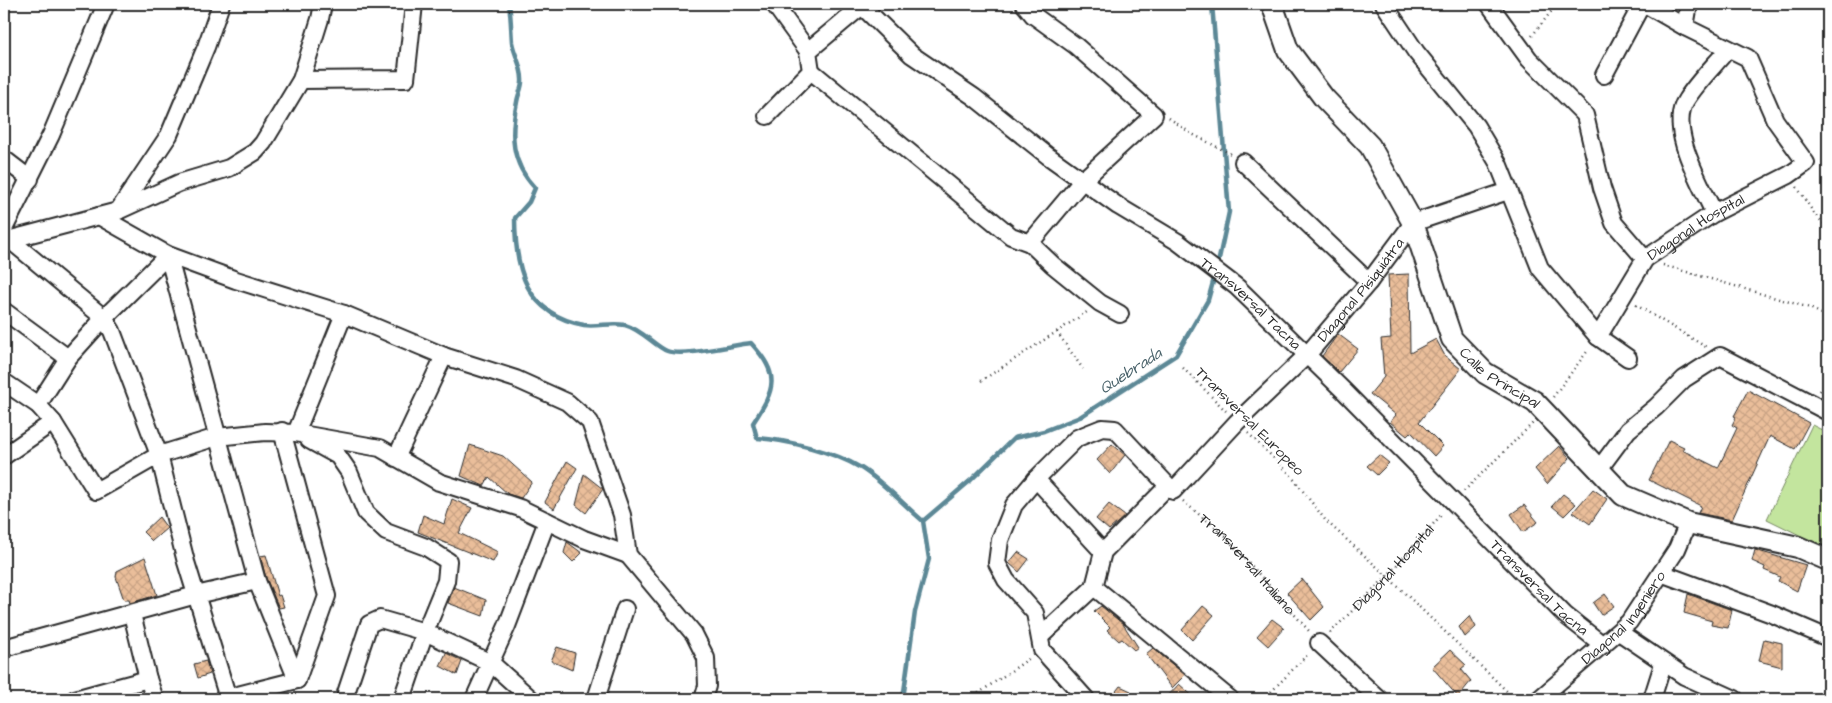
<svg xmlns="http://www.w3.org/2000/svg" width="1832" height="703" viewBox="0 0 1832 703" font-family="'Architects Daughter',sans-serif">
<style>
.garden{fill:#c3e59e;stroke:#778864}
.lines{fill:none;stroke-linecap:round;stroke-linejoin:round}
.stream{stroke:#5c8896;stroke-width:4.5}
.building{fill:url(#building-cross-hatch);stroke:#2b2b2b}
.minor-casing{stroke:#2b2b2b;stroke-width:20}
.tertiary-casing{stroke:#2b2b2b;stroke-width:24}
.path{stroke:#2b2b2b;stroke-width:2.5;stroke-dasharray:1 4;stroke-linecap:butt}
.minor{stroke:#fff;stroke-width:16}
.tertiary{stroke:#fff;stroke-width:20}
.labels{text-anchor:middle;stroke-width:5;stroke-linejoin:round;paint-order:stroke}
.street-label{font-size:15px;fill:#2b2b2b;stroke:#fff}
.water-label{font-size:16px;font-style:italic;fill:#486169;stroke:#fff}
</style>
<defs>
<pattern id="building-cross-hatch" width="8" height="8" patternUnits="userSpaceOnUse" patternTransform="scale(1.25)"><rect width="8" height="8" fill="#eabe9a"/><path d="M0 0l8 8M0 8l8-8" fill="none" stroke="#c9a385"/></pattern>
</defs>
<rect width="100%" height="100%" fill="#fff"/>
<filter id="ink" filterUnits="userSpaceOnUse"><feTurbulence type="fractalNoise" baseFrequency=".02" numOctaves="2"/><feDisplacementMap in="SourceGraphic" scale="10" xChannelSelector="R" yChannelSelector="G"/><feConvolveMatrix kernelMatrix="1 2 1 2 8 2 1 2 1" color-interpolation-filters="sRGB"/></filter>
<g filter="url(#ink)">
<path class="garden" d="M 1812,425 L 1828,433 L 1828,549 L 1767,519 Z"/>
<g class="lines">
<path class="stream" d="M 509,4 C 511,17 511,29 512,42 C 514,54 522,66 522,79 C 523,87 518,94 517,102 C 510,135 511,163 535,188 L 529,202 L 515,218 C 515,270 526,314 584,325 C 597,327 612,322 625,325 C 641,329 656,347 667,351 C 683,357 733,345 751,343 C 780,375 776,388 753,423 L 757,438 C 788,440 835,452 861,468 C 882,481 904,505 923,521 L 929,559 L 915,612 L 903,699
M 1212,4 L 1229,212 L 1217,268
M 923,521 L 971,480 L 1014,438 L 1044,431 L 1080,417 L 1176,355 L 1208,300 L 1215,275"/>
</g>
<path class="building" d="M 1409,274 L 1410,353 L 1436,339 L 1445,356 L 1461,369 L 1419,422 L 1443,446 L 1434,456 L 1411,432 L 1407,436 L 1390,422 L 1396,415 L 1370,394 L 1384,377 L 1381,339 L 1391,338 L 1388,275 Z
M 1338,334 L 1358,349 L 1339,372 L 1322,356 Z
M 1748,390 L 1809,423 L 1795,449 L 1770,436 L 1732,520 L 1698,513 L 1701,506 L 1649,480 L 1669,440 L 1684,447 L 1682,450 L 1718,468 L 1737,428 L 1732,425 L 1736,417 L 1734,416 Z
M 1112,444 L 1125,455 L 1110,474 L 1097,460 Z
M 470,445 L 503,456 L 532,482 L 521,498 L 508,494 L 489,477 L 484,486 L 461,476 Z
M 1559,446 L 1570,458 L 1547,484 L 1535,469 Z
M 1379,455 L 1389,463 L 1377,475 L 1367,466 Z
M 567,461 L 577,468 L 554,509 L 545,502 Z
M 584,474 L 603,489 L 586,513 L 576,505 Z
M 1593,489 L 1607,499 L 1590,524 L 1573,512 Z
M 1563,494 L 1576,504 L 1564,516 L 1552,506 Z
M 452,499 L 472,508 L 459,533 L 498,552 L 493,562 L 418,532 L 423,515 L 444,524 Z
M 1109,504 L 1125,516 L 1109,530 L 1096,519 Z
M 1524,505 L 1538,522 L 1523,532 L 1511,514 Z
M 159,517 L 167,528 L 152,541 L 143,532 Z
M 567,542 L 582,553 L 573,562 L 564,553 Z
M 1755,550 L 1806,565 L 1797,591 L 1778,581 L 1780,577 L 1764,570 L 1765,567 L 1752,561 Z
M 1018,552 L 1029,559 L 1019,572 L 1009,563 Z
M 266,555 L 278,596 L 280,595 L 284,607 L 279,608 L 266,578 L 260,556 Z
M 145,557 L 157,595 L 130,603 L 129,600 L 124,600 L 116,577 L 117,571 Z
M 1302,579 L 1324,607 L 1311,620 L 1287,593 Z
M 454,587 L 486,600 L 483,616 L 448,603 Z
M 1605,594 L 1614,606 L 1601,615 L 1593,603 Z
M 1688,594 L 1732,610 L 1728,628 L 1711,625 L 1712,621 L 1684,613 Z
M 1101,606 L 1123,624 L 1138,647 L 1134,650 L 1122,639 L 1119,641 L 1107,630 L 1110,627 L 1094,611 Z
M 1203,606 L 1214,615 L 1192,640 L 1182,630 Z
M 1470,616 L 1476,627 L 1465,637 L 1459,627 Z
M 1272,619 L 1284,628 L 1268,646 L 1257,636 Z
M 1764,639 L 1782,643 L 1782,667 L 1759,661 Z
M 557,647 L 575,653 L 572,670 L 551,661 Z
M 1153,648 L 1185,675 L 1172,688 L 1146,654 Z
M 1450,650 L 1466,665 L 1461,669 L 1471,681 L 1458,697 L 1432,667 Z
M 446,653 L 462,661 L 457,675 L 440,666 Z
M 206,661 L 210,674 L 198,678 L 194,664 Z
M 1179,684 L 1196,699 L 1165,699 Z
M 1120,686 L 1131,691 L 1124,699 L 1110,699 Z"/>
<g class="lines">
<g class="minor-casing">
<g id="minor">
<path d="M 774,4 L 808,51"/>
<path d="M 1024,4 L 1033,15 L 1076,46 L 1154,115 L 1083,180 L 1030,243"/>
<path d="M 1384,4 L 1416,52 L 1476,126 L 1498,163 L 1540,268 L 1598,337 L 1628,358"/>
<path d="M 1489,4 L 1529,59 L 1585,115 L 1602,188 L 1614,223 L 1645,259"/>
<path id="s3" d="M 862,6 L 912,55 L 974,97 L 1048,156 L 1118,206 L 1178,242 L 1237,287 L 1343,390 L 1565,615 L 1603,645"/>
<path d="M 1685,27 L 1689,4"/>
<path d="M 811,71 L 1011,236 L 1030,243 L 1053,265 L 1100,303 L 1120,314"/>
<path d="M 1604,75 L 1642,4"/>
<path d="M 301,80 L 406,79 L 414,4"/>
<path d="M 767,116 L 811,71 L 808,51 L 864,4"/>
<path d="M 4,159 L 30,179"/>
<path d="M 1243,162 L 1369,282"/>
<path d="M 118,211 L 169,135 L 206,47 L 221,4"/>
<path d="M 1714,213 C 1702,186 1667,129 1686,100 C 1697,82 1714,66 1728,49"/>
<path d="M 99,216 L 168,255 L 236,280 L 344,314 L 444,356 L 516,379 L 567,402 L 590,422 L 622,515 L 628,555 L 694,634 L 706,658 L 707,686 L 703,699"/>
<path d="M 4,229 L 51,135 L 106,4"/>
<path d="M 10,240 L 104,318 L 112,331 L 159,455 L 186,562 L 228,698"/>
<path d="M 4,241 L 118,211 L 179,183 L 229,168 L 255,152 L 263,143 L 301,80 L 320,19 L 323,4"/>
<path d="M 4,311 L 68,358"/>
<path id="s4" d="M 1598,337 L 1645,259 L 1714,213 L 1789,175 L 1806,163 L 1775,120 L 1748,58 L 1685,27 L 1645,4"/>
<path d="M 4,382 L 38,405 L 53,422 L 96,491 L 159,455 L 217,437 L 265,432 L 296,433 L 380,448 L 439,482 L 520,508 L 584,539 L 628,555"/>
<path d="M 38,405 L 68,358 L 104,318 L 168,255 L 257,581 L 297,680"/>
<path d="M 282,431 L 327,596 L 297,680"/>
<path d="M 296,433 L 344,314"/>
<path d="M 309,440 L 338,456 L 349,472 L 366,513 L 386,532 L 426,547 L 448,561 L 446,581 L 425,632 L 402,699"/>
<path d="M 4,456 L 53,422"/>
<path d="M 396,458 L 444,356"/>
<path d="M 1599,469 L 1628,430 L 1656,407 L 1684,379 L 1720,356 L 1828,412"/>
<path d="M 1036,479 L 1103,552"/>
<path d="M 1661,573 L 1772,614 L 1828,638"/>
<path d="M 1094,587 L 1230,699"/>
<path d="M 132,614 L 148,679"/>
<path d="M 1619,632 L 1684,676 L 1735,699"/>
<path d="M 1041,636 L 1094,587 L 1103,552 L 1168,486"/>
<path d="M 1319,643 L 1379,699"/>
<path d="M 4,648 L 196,595 L 257,581"/>
<path d="M 75,699 L 148,679 L 155,699"/>
<path d="M 222,699 L 297,680"/>
<path d="M 347,699 L 346,693 L 369,624 L 380,619 L 425,632 L 491,663 L 531,699"/>
<path d="M 474,699 L 507,626 L 547,521"/>
<path d="M 596,699 L 625,609"/>
<path id="s5" d="M 1086,699 L 1042,650 L 1035,613 L 1006,580 L 997,563 L 1000,540 L 1014,505 L 1036,479 L 1077,438 L 1102,428 L 1115,429 L 1173,491 L 1237,422 L 1307,355 L 1369,282 L 1413,223 L 1508,191"/>
<path id="s6" d="M 1539,699 L 1629,622 L 1677,549 L 1688,523"/>
<path d="M 1652,699 L 1663,664"/>
</g>
</g>
<g class="tertiary-casing">
<g id="tertiary">
<path id="s7" d="M 1272,4 L 1288,50 L 1324,98 L 1370,146 L 1413,223 L 1452,339 L 1485,373 L 1535,402 L 1623,495 L 1688,523 L 1798,547 L 1828,560"/>
</g>
</g>
<g class="path">
<path d="M 1532,36 L 1557,4"/>
<path d="M 1169,118 L 1192,134 L 1231,154"/>
<path d="M 1797,187 L 1815,215 L 1828,227"/>
<path d="M 1663,265 L 1810,308 L 1828,317"/>
<path d="M 1636,305 L 1706,347"/>
<path d="M 1057,332 L 1083,369"/>
<path d="M 1183,368 L 1226,411"/>
<path d="M 981,381 L 1087,312"/>
<path d="M 1820,391 L 1828,379"/>
<path d="M 1553,397 L 1589,349"/>
<path d="M 1248,433 L 1289,473 L 1326,521 L 1387,576 L 1515,699"/>
<path d="M 1464,491 L 1533,423"/>
<path id="s1" d="M 1183,501 L 1226,537 L 1309,631"/>
<path id="s2" d="M 1330,633 L 1387,576 L 1443,513"/>
<path d="M 970,699 L 1030,658"/>
<path d="M 1264,699 L 1308,654"/>
</g>
<use href="#minor" class="minor"/>
<use href="#tertiary" class="tertiary"/>
</g>
</g>
<g class="labels">
<g class="street-label">
<text dy="5" stroke="none"><textPath href="#s4" startOffset="151">Diagonal Hospital</textPath></text>
<text dy="5" stroke="none"><textPath href="#s5" startOffset="720">Diagonal Pisiquiátra</textPath></text>
<text dy="5" stroke="none"><textPath href="#s3" startOffset="491">Transversal Tacna</textPath></text>
<text dy="5" stroke="none"><textPath href="#s7" startOffset="448">Calle Principal</textPath></text>
<text transform="translate(1250 421) rotate(45)" y="5">Transversal Europeo</text>
<text dy="5" stroke="none"><textPath href="#s1" startOffset="90">Transversal Italiano</textPath></text>
<text dy="5" stroke="none"><textPath href="#s2" startOffset="91">Diagonal Hospital</textPath></text>
<text dy="5" stroke="none"><textPath href="#s3" startOffset="896">Transversal Tacna</textPath></text>
<text dy="5" stroke="none"><textPath href="#s6" startOffset="118">Diagonal Ingeniero</textPath></text>
</g>
<g class="water-label">
<text transform="translate(1130 370) rotate(-33)" y="6">Quebrada</text>
</g>
</g>
<rect width="1832" height="703" fill="none" stroke="#fff" stroke-width="20"/>
<rect x="10" y="10" width="1812" height="683" fill="none" stroke="#2b2b2b" stroke-width="2" filter="url(#ink)"/>
</svg>
